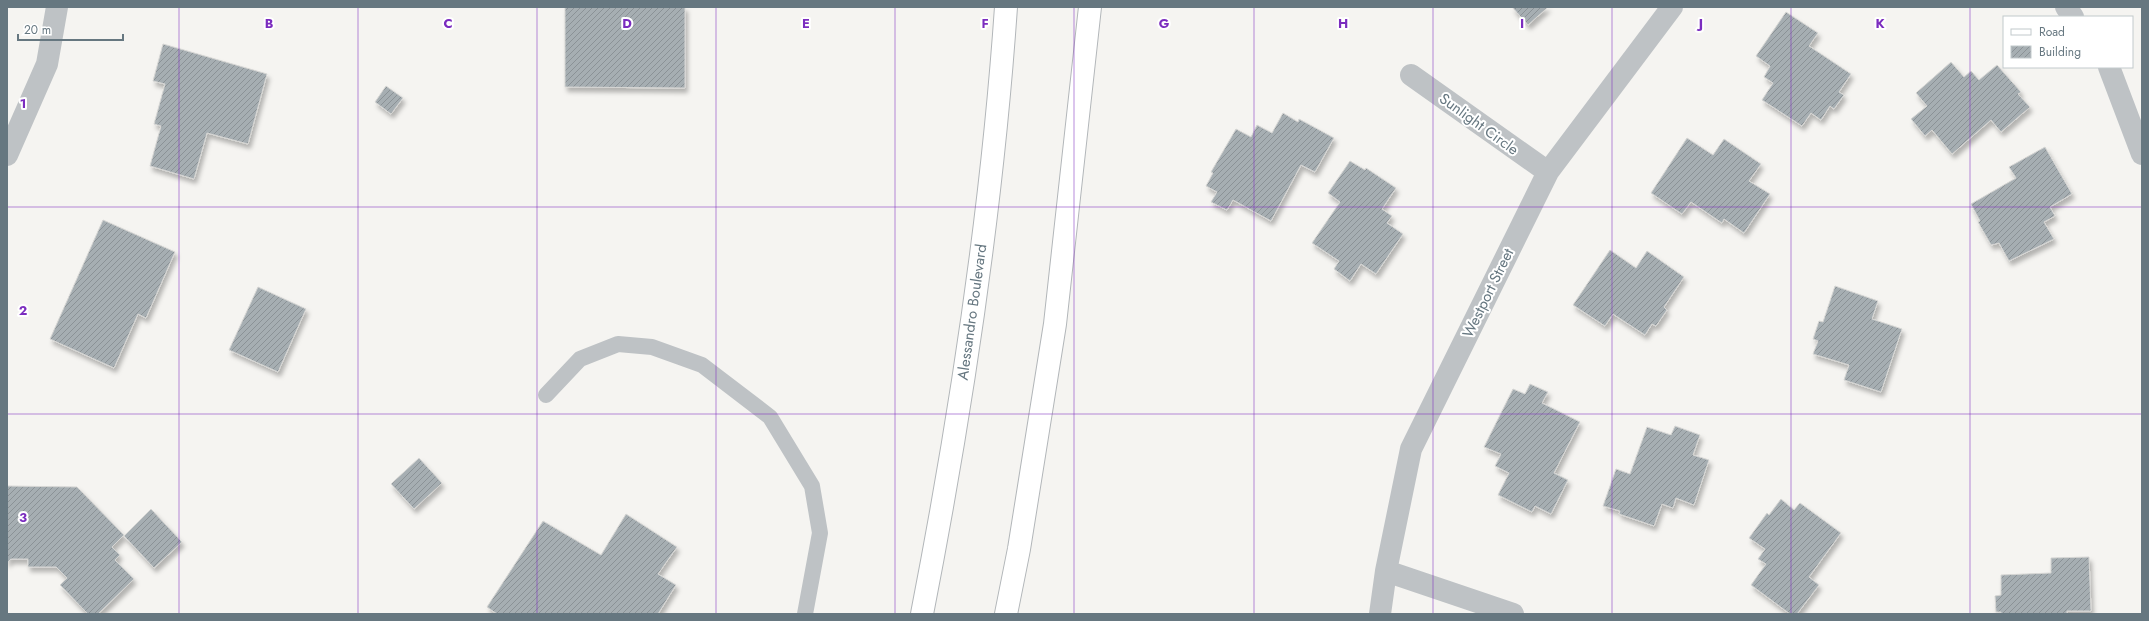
<svg xmlns="http://www.w3.org/2000/svg" width="2149" height="621" viewBox="0 0 2149 621" font-family="Jost,sans-serif">
<style>
.building{fill:url(#building-hatch);stroke:#d6d6d4;filter:url(#shadow)}
.lines{fill:none;stroke-linecap:round;stroke-linejoin:round}
.primary-casing{stroke:#b2b6b9;stroke-width:24}
.service{stroke:#bec2c5;stroke-width:16}
.minor{stroke:#bec2c5;stroke-width:22}
.primary{stroke:#fff;stroke-width:22}
.grid{fill:none;stroke:#7b2cbf;stroke-width:1;stroke-opacity:0.55}
.labels{text-anchor:middle;stroke-width:4;stroke-linejoin:round;paint-order:stroke}
.street-label{font-size:15px;fill:#667780;stroke:#fff}
.grid-label{font-size:13px;text-anchor:middle;font-weight:bold;fill:#7b2cbf;stroke:#fff;stroke-width:4;stroke-linejoin:round;paint-order:stroke}
</style>
<defs>
<pattern id="building-hatch" width="6" height="6" patternUnits="userSpaceOnUse"><rect width="6" height="6" fill="#a6aeb2"/><path d="M-1 1l2-2M0 6l6-6M5 7l2-2" fill="none" stroke="#8b9296"/></pattern>
<filter id="shadow"><feDropShadow dx="2.5" dy="4.5" stdDeviation="2" flood-color="#0004"/></filter>
</defs>
<rect width="100%" height="100%" fill="#f5f4f1"/>
<path class="building" d="M 565,7 L 685,7 L 685,88 L 565,87 Z
M 1512,7 L 1548,7 L 1528,25 Z
M 1786,12 L 1818,33 L 1809,46 L 1851,74 L 1839,92 L 1844,95 L 1834,109 L 1830,106 L 1821,120 L 1811,113 L 1802,126 L 1762,100 L 1773,83 L 1764,77 L 1770,66 L 1756,56 Z
M 163,44 L 267,74 L 248,144 L 207,133 L 194,179 L 150,166 L 161,126 L 154,124 L 165,84 L 153,81 Z
M 1951,62 L 1964,77 L 1971,71 L 1979,80 L 1997,65 L 2021,92 L 2018,94 L 2030,107 L 2001,132 L 1991,120 L 1952,154 L 1932,130 L 1925,136 L 1911,119 L 1927,106 L 1916,93 Z
M 386,86 L 403,98 L 391,114 L 375,102 Z
M 1283,113 L 1298,122 L 1299,119 L 1334,138 L 1315,172 L 1301,165 L 1271,221 L 1233,200 L 1227,210 L 1211,202 L 1217,192 L 1206,186 L 1213,173 L 1211,172 L 1236,129 L 1251,137 L 1257,125 L 1272,133 Z
M 1687,138 L 1713,155 L 1724,139 L 1761,164 L 1749,181 L 1770,194 L 1744,233 L 1724,219 L 1722,223 L 1691,202 L 1682,214 L 1651,193 Z
M 2045,147 L 2072,194 L 2050,207 L 2055,216 L 2044,222 L 2054,239 L 2009,261 L 1999,243 L 1991,245 L 1978,222 L 1980,221 L 1971,204 L 2016,178 L 2009,167 Z
M 1350,161 L 1365,170 L 1366,168 L 1396,188 L 1382,209 L 1392,216 L 1387,223 L 1403,234 L 1376,274 L 1361,264 L 1350,281 L 1334,269 L 1339,261 L 1312,243 L 1340,202 L 1328,193 Z
M 103,220 L 175,252 L 146,318 L 138,314 L 114,368 L 50,339 Z
M 1610,250 L 1636,268 L 1647,251 L 1684,277 L 1664,307 L 1667,310 L 1656,326 L 1652,324 L 1645,335 L 1613,314 L 1605,326 L 1573,305 Z
M 1835,286 L 1878,301 L 1872,319 L 1902,329 L 1881,392 L 1844,380 L 1849,365 L 1813,354 L 1818,341 L 1813,339 L 1819,321 L 1823,322 Z
M 258,287 L 306,309 L 278,372 L 229,350 Z
M 1530,384 L 1548,392 L 1542,403 L 1580,422 L 1554,473 L 1568,480 L 1551,514 L 1535,506 L 1532,512 L 1498,495 L 1509,473 L 1495,466 L 1501,454 L 1484,447 L 1513,389 L 1525,394 Z
M 1675,426 L 1700,435 L 1693,455 L 1709,460 L 1694,505 L 1676,498 L 1673,508 L 1662,504 L 1654,526 L 1619,514 L 1620,511 L 1603,506 L 1616,469 L 1630,474 L 1647,427 L 1671,435 Z
M 419,458 L 442,483 L 414,509 L 391,484 Z
M 7,486 L 77,487 L 124,535 L 112,547 L 120,555 L 115,560 L 134,579 L 98,614 L 88,614 L 60,585 L 67,578 L 56,567 L 28,567 L 28,559 L 11,559 L 7,563 Z
M 1781,499 L 1794,510 L 1800,503 L 1841,533 L 1809,577 L 1819,585 L 1797,614 L 1790,614 L 1751,585 L 1766,564 L 1758,559 L 1765,549 L 1749,538 L 1767,513 L 1769,515 Z
M 151,509 L 182,542 L 154,568 L 124,536 Z
M 626,514 L 677,547 L 658,574 L 676,585 L 658,614 L 497,614 L 487,607 L 543,521 L 601,555 Z
M 2089,557 L 2091,611 L 2067,611 L 2067,614 L 2001,614 L 2001,612 L 1996,612 L 1995,596 L 2001,595 L 2001,575 L 2051,573 L 2051,558 Z"/>
<g class="lines">
<g class="primary-casing">
<path id="primary" d="M 922,614 C 961,414 992,211 1006,7
M 1006,614 L 1019,549 L 1055,324 L 1090,7"/>
</g>
<path class="service" d="M 546,395 L 580,359 L 618,344 L 652,347 L 702,365 L 770,417 L 812,486 L 820,533 L 805,614"/>
<path class="minor" d="M 2066,7 L 2073,17
M 2109,67 L 2142,154
M 1411,75 L 1548,172
M 7,155 L 47,64 L 57,7
M 1386,571 L 1513,614
M 1380,614 L 1386,571 L 1411,449 L 1548,172 L 1672,7"/>
<use href="#primary" class="primary"/>
</g>
<path class="grid" d="M 179,7 L 179,614M 358,7 L 358,614M 537,7 L 537,614M 716,7 L 716,614M 895,7 L 895,614M 1074,7 L 1074,614M 1254,7 L 1254,614M 1433,7 L 1433,614M 1612,7 L 1612,614M 1791,7 L 1791,614M 1970,7 L 1970,614M 7,207 L 2142,207M 7,414 L 2142,414"/>
<g class="labels">
<g class="street-label">
<text transform="translate(1479 124) rotate(36)" y="5">Sunlight Circle</text>
<text transform="translate(1488 293) rotate(-64)" y="5">Westport Street</text>
<text transform="translate(972 312) rotate(-82)" y="5">Alessandro Boulevard</text>
</g>
</g>
<g class="grid-label">
<text x="269" y="28">B</text>
<text x="448" y="28">C</text>
<text x="627" y="28">D</text>
<text x="806" y="28">E</text>
<text x="985" y="28">F</text>
<text x="1164" y="28">G</text>
<text x="1343" y="28">H</text>
<text x="1522" y="28">I</text>
<text x="1701" y="28">J</text>
<text x="1880" y="28">K</text>
<text x="23" y="108">1</text>
<text x="23" y="315">2</text>
<text x="23" y="522">3</text>
</g>
<rect width="2149" height="621" fill="none" stroke="#667780" stroke-width="16"/>
<rect x="2003" y="16" width="130" height="52" fill="#ffffff" stroke="#c2c9cc"/>
<rect x="2011" y="29" width="20" height="6" fill="#ffffff" stroke="#c2c9cc"/>
<text x="2039" y="36" font-size="12" fill="#667780">Road</text>
<rect x="2011" y="46" width="20" height="12" fill="url(#building-hatch)" stroke="#c2c9cc"/>
<text x="2039" y="56" font-size="12" fill="#667780">Building</text>
<path d="M18 34v6h105v-6" fill="none" stroke="#667780" stroke-width="2"/>
<text x="24" y="34" font-size="12" fill="#667780" stroke="#ffffff" stroke-width="3" paint-order="stroke">20 m</text>
</svg>
